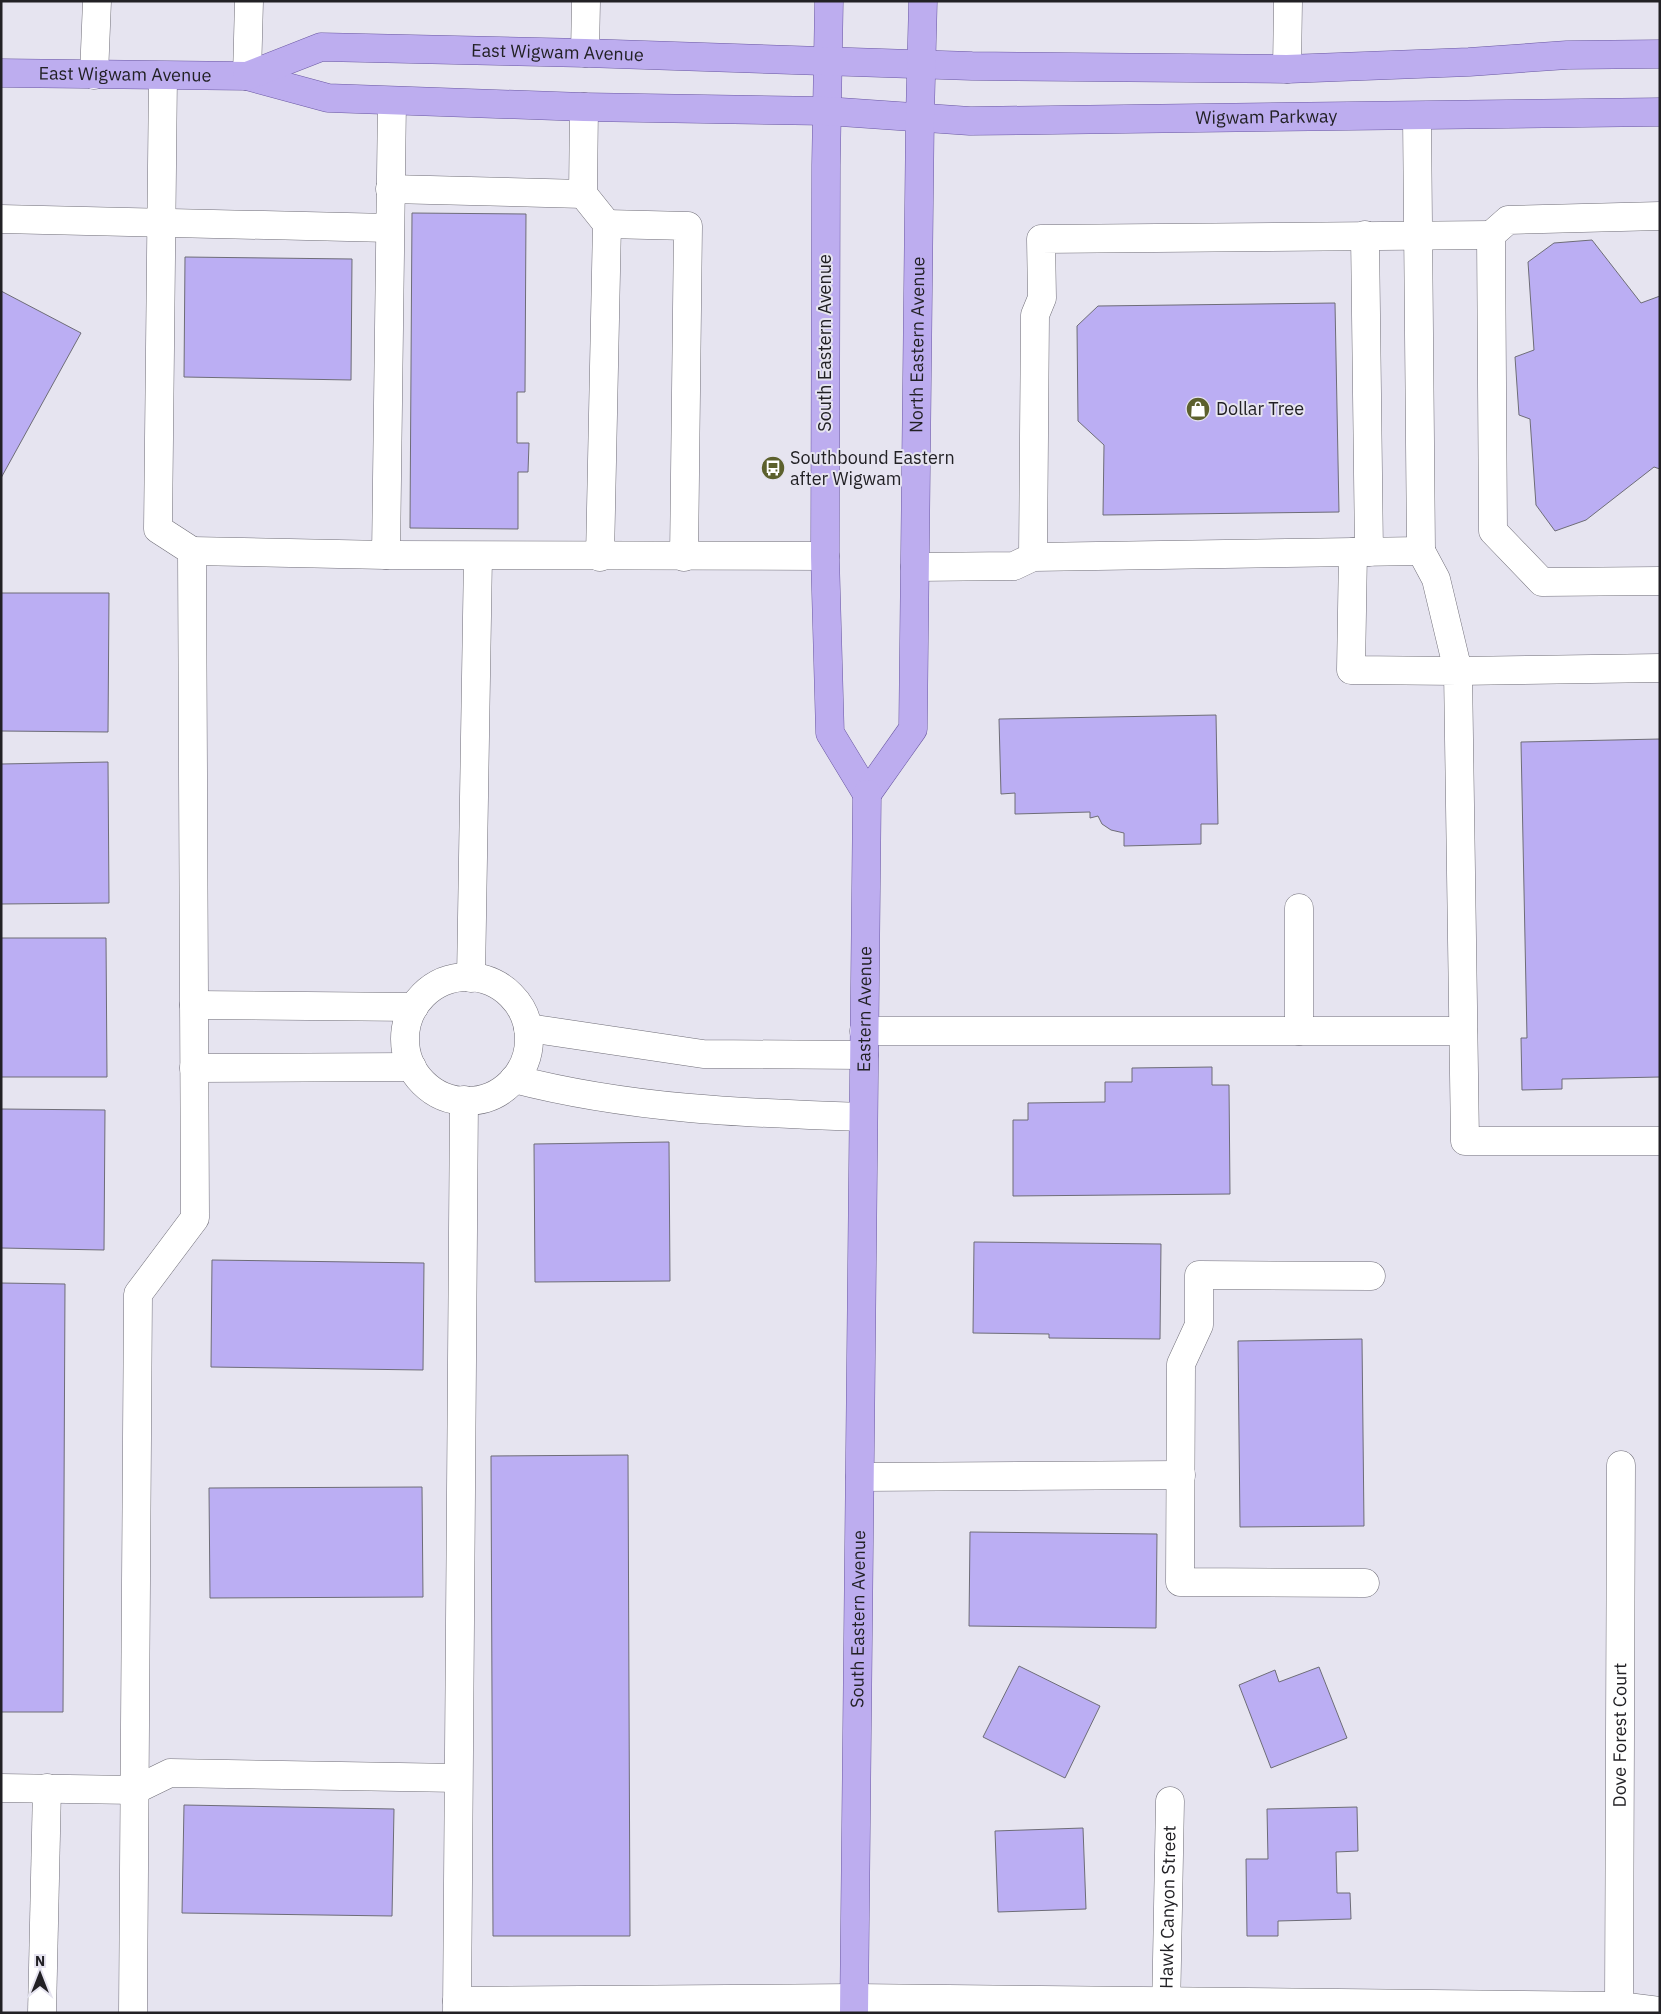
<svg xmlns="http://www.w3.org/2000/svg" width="1661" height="2014" viewBox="0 0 1661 2014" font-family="'IBM Plex Sans',sans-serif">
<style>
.building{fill:#bbaef3;stroke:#6e6d77}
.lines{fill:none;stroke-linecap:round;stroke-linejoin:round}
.minor-casing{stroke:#706e78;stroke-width:29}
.major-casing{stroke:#6a58a2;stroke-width:29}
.minor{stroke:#fff;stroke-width:28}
.major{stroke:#bdadef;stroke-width:28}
.labels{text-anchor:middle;stroke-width:4;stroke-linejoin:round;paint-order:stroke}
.street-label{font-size:18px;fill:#222125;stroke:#e6e4f0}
.poi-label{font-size:18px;fill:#222125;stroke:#e6e4f0;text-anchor:start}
</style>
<rect width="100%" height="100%" fill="#e6e4f0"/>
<path class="building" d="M 412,213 L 526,214 L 525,392 L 517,392 L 517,443 L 529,443 L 528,472 L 518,472 L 518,529 L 410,528 Z
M 1592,240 L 1641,303 L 1660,296 L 1660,469 L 1654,467 L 1586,520 L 1555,531 L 1536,505 L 1530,419 L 1519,415 L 1515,357 L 1534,350 L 1528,262 L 1554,243 Z
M 185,257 L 352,259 L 351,380 L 184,377 Z
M 1,291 L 81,333 L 1,478 Z
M 1335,303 L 1339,512 L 1103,515 L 1104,445 L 1078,421 L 1077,326 L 1098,306 Z
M 1,593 L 109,593 L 108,732 L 1,731 Z
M 1216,715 L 1218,824 L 1201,824 L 1201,844 L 1124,846 L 1124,833 L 1111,830 L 1102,824 L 1098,816 L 1090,818 L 1090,812 L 1015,814 L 1015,793 L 1001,794 L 999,719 Z
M 1660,739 L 1660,1077 L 1562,1079 L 1562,1089 L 1522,1090 L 1521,1038 L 1527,1038 L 1521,742 Z
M 108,762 L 109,903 L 1,904 L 1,764 Z
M 1,938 L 106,938 L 107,1077 L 1,1077 Z
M 1212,1067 L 1212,1085 L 1229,1085 L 1230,1194 L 1013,1196 L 1013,1120 L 1028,1120 L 1028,1103 L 1105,1102 L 1105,1082 L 1132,1082 L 1132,1068 Z
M 1,1109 L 105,1110 L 104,1250 L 1,1248 Z
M 669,1142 L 670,1281 L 535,1282 L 534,1144 Z
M 974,1242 L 1161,1244 L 1160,1339 L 1049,1338 L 1049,1334 L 973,1333 Z
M 212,1260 L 424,1263 L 423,1370 L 211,1367 Z
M 1,1283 L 65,1284 L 63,1712 L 1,1712 Z
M 1362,1339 L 1364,1526 L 1240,1527 L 1238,1341 Z
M 628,1455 L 630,1936 L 493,1936 L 491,1456 Z
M 422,1487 L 423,1597 L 210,1598 L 209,1488 Z
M 970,1532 L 1157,1534 L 1156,1628 L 969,1626 Z
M 1019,1666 L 1100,1706 L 1065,1778 L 983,1737 Z
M 1319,1667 L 1347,1738 L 1271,1768 L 1239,1685 L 1275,1670 L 1279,1682 Z
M 184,1805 L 394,1809 L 392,1916 L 182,1913 Z
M 1357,1807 L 1358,1851 L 1336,1852 L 1337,1893 L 1350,1893 L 1351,1919 L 1278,1921 L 1278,1936 L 1247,1936 L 1246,1859 L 1268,1859 L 1267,1809 Z
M 1083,1828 L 1086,1909 L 998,1912 L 995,1831 Z"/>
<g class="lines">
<g class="minor-casing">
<g id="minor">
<path d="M 585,53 L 586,1"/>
<path d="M 1287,69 L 1288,1"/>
<path d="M 94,75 L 97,1"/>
<path d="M 247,76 L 249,1"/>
<path d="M 584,107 L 583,194 L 607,224 L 600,557"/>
<path d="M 390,189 L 583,194"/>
<path d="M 1660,216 L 1508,220 L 1491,235 L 1493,531 L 1542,582 L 1660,581"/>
<path d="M 1,219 L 389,228"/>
<path d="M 607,224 L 688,226 L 684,557"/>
<path d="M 1365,235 L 1369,552"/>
<path d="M 192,551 L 386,555 L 392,101"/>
<path d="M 1421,551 L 1436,579 L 1458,671 L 1660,668"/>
<path d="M 1353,552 L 1351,670 L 1458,671 L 1465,1141 L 1660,1141"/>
<path d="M 386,555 L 825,556"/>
<path d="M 1033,557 L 1035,315 L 1042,298 L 1041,239 L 1491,235"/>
<path d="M 915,567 L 1014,566 L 1033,557 L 1421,551 L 1417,116"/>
<path d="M 1299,908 L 1299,1031"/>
<circle cx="467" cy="1039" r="62"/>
<path d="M 471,978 L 478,556"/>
<path d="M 194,1005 L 414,1007"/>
<path d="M 528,1028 L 703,1054 L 864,1055"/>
<path d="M 864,1031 L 1463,1031"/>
<path d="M 194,1068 L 412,1067"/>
<path d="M 514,1079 C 630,1109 743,1113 863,1117"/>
<path d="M 860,1477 L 1181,1475"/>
<path d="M 1365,1583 L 1180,1582 L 1181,1364 L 1199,1325 L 1199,1275 L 1371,1276"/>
<path d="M 1,1788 L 135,1790 L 170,1773 L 458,1778"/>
<path d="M 457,2001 L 854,1998 L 1619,2006 L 1660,2011"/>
<path id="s1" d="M 1619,2006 L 1621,1465"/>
<path d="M 42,2013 L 47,1788"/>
<path d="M 133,2013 L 138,1294 L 195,1218 L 192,551 L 158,529 L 163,76"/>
<path d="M 457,2013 L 464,1100"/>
<path id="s2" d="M 1166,2013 L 1170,1801"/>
</g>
</g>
<g class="major-casing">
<g id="major">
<path d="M 829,1 L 826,165 L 825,556 L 830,733 L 867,794"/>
<path id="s3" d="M 1,73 L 247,76 L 328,98 L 584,107 L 826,111 L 970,121 L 1660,112"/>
<path id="s4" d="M 247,76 L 321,47 L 585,53 L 972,66 L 1287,69 L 1469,62 L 1567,55 L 1660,54"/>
<path id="s5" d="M 867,794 L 913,729 L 920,116 L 923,1"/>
<path id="s6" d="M 854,2013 L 867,794"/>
</g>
</g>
<use href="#minor" class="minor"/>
<use href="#major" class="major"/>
</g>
<defs>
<g id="shop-disc" transform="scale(1.25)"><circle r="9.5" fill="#5c602d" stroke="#e6e4f0"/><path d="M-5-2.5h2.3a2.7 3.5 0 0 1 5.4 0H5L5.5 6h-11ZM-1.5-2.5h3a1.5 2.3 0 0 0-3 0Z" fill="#fff"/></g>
<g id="bus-disc" transform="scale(1.25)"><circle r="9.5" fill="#5c602d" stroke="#e6e4f0"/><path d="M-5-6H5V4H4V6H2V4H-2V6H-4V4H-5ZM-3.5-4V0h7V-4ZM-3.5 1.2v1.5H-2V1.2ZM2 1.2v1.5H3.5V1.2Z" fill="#fff"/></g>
</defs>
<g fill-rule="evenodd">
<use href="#shop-disc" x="1198" y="409"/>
<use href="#bus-disc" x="773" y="468"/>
</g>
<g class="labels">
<g class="street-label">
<text dy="6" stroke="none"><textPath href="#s4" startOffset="316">East Wigwam Avenue</textPath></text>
<text dy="6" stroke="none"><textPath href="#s3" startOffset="124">East Wigwam Avenue</textPath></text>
<text dy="6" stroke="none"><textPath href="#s3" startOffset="1269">Wigwam Parkway</textPath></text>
<text transform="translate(825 343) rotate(-90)" y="6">South Eastern Avenue</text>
<text dy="6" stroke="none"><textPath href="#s5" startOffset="464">North Eastern Avenue</textPath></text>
<text dy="6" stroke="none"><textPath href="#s6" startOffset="1004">Eastern Avenue</textPath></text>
<text dy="6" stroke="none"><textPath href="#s6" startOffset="394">South Eastern Avenue</textPath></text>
<text dy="6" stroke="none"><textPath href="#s1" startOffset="271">Dove Forest Court</textPath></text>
<text dy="6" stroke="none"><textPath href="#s2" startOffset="106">Hawk Canyon Street</textPath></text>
</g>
<g class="poi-label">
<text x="1216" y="415">Dollar Tree</text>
<text x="790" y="464">Southbound Eastern<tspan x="790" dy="21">after Wigwam</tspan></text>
</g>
</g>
<rect width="1661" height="2014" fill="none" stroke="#222125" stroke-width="5"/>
<g transform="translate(40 1974)" stroke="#e6e4f0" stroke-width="4" paint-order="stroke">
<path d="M0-4L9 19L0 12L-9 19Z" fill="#222125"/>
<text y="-8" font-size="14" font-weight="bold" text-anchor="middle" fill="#222125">N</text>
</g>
</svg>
